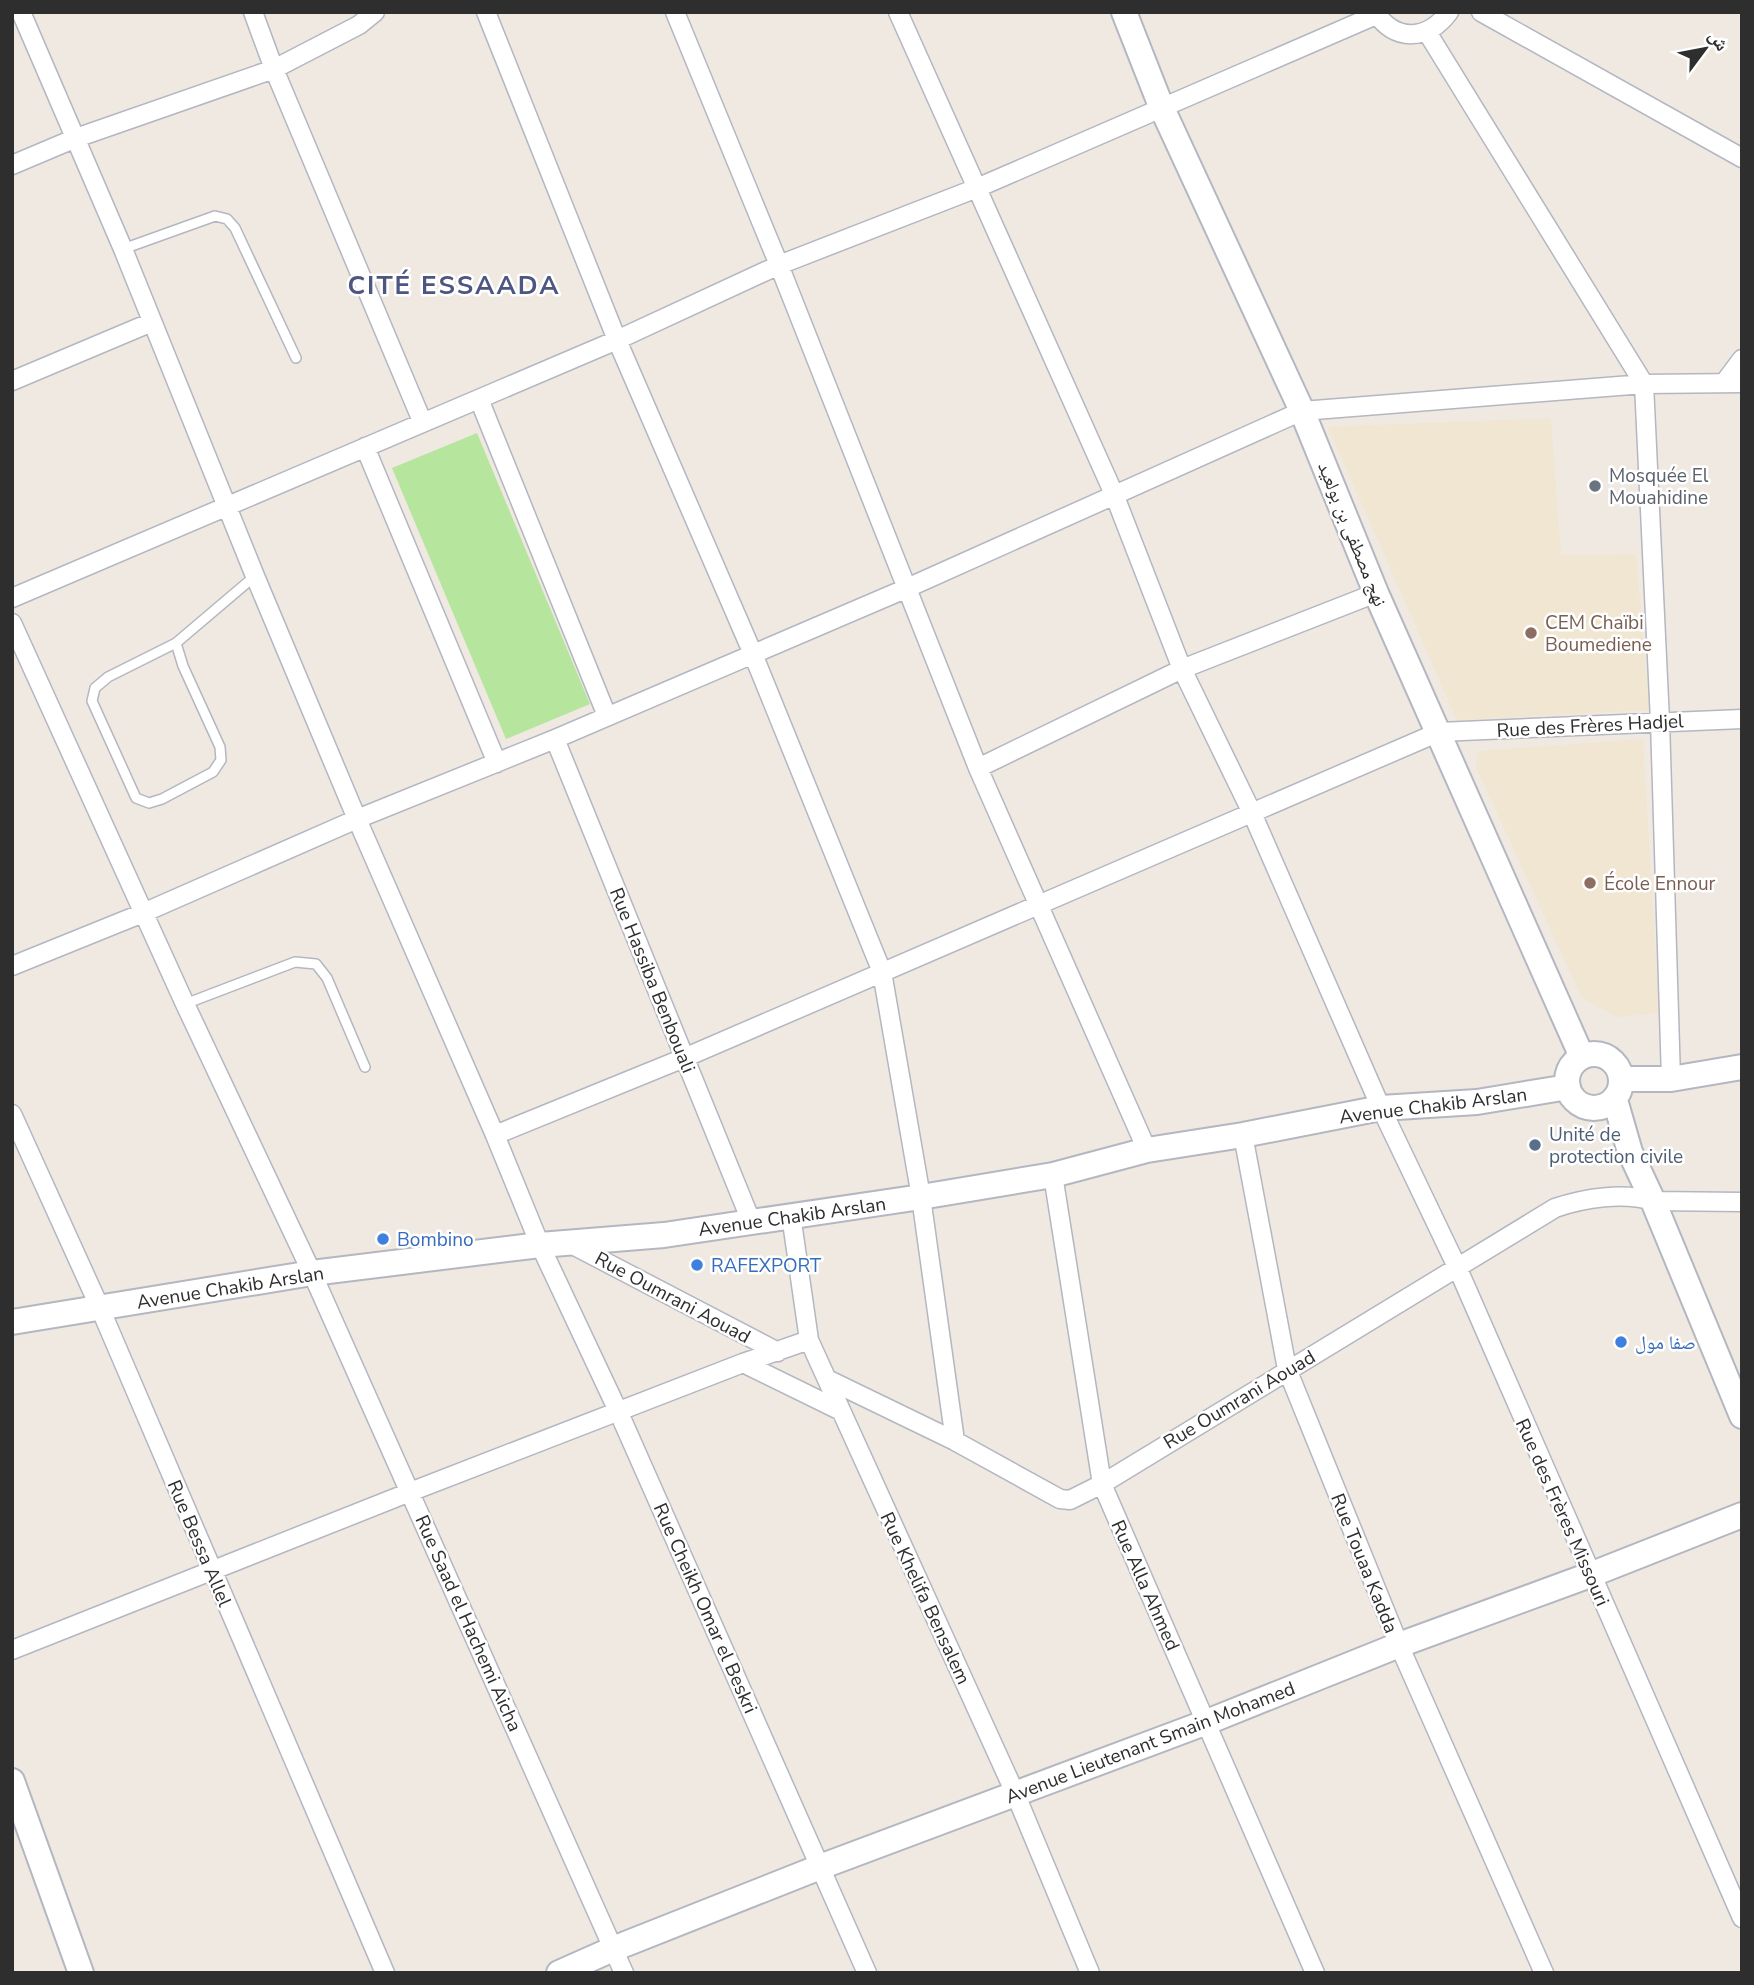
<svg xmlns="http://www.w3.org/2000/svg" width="1754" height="1985" viewBox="0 0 1754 1985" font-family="'Nunito Sans','Noto Naskh Arabic',sans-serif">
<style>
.education{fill:#f0e6d1}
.green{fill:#b6e59e}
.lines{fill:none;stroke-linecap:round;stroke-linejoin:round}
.lane-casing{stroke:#b4b7c1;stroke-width:12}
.street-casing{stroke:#b4b7c1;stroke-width:21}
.secondary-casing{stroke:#b4b7c1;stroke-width:28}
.lane{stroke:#fff;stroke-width:9}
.street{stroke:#fff;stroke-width:18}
.secondary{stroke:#fff;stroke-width:24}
.worship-dot{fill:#6b7280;stroke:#fff;stroke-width:2.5}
.education-dot{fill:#8d6e63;stroke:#fff;stroke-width:2.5}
.service-dot{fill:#5c6f8a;stroke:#fff;stroke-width:2.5}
.shop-dot{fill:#3f7fe0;stroke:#fff;stroke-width:2.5}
.labels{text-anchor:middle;stroke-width:5;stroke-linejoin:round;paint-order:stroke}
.worship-label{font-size:19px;fill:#5b616d;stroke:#fff;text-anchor:start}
.street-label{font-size:19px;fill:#2e2e2e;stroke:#fff}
.education-label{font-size:19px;fill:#785e54;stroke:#fff;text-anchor:start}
.service-label{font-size:19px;fill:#4e5e75;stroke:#fff;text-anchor:start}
.shop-label{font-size:19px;fill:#366cbe;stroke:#fff;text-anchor:start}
.district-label{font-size:26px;font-weight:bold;letter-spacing:2px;fill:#4d5680;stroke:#fff}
</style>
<rect width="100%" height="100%" fill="#efe9e1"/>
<path class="education" d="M 1551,418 L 1561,555 L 1636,554 L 1649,710 L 1457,720 L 1328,427 Z
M 1643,739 L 1659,1013 L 1617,1017 L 1582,998 L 1476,767 L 1478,751 Z"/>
<path class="green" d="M 477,433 L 590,704 L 506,739 L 392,468 Z"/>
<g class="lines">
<g class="lane-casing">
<path id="lane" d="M 123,249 L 215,216 L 227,219 L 235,228 L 296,358
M 176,643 L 183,666 L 220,747 L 221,760 L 213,772 L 162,799 L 149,803 L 136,798 L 92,701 L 95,688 L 108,677 L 176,643 L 255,576
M 185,1004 L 295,962 L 316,964 L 327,978 L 365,1067"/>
</g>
<g class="street-casing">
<path id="street" d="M 21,12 L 123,249 L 255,576 L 357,819 L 495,1135 L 540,1245 L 619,1413 L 867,1973
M 253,12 L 274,69 L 422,421
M 486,12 L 617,340 L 753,654 L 882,972 L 921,1197 L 955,1441
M 675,12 L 779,265 L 978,768 L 1147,1150
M 898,12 L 1114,494 L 1182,669 L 1252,813 L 1381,1108 L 1458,1269 L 1742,1918
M 1375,12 C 1396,43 1428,40 1449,12
M 1481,12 L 1742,158
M 1427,32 L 1644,384 L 1660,721 L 1671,1079
M 12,165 L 76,138 L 274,69 L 359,25 L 375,12
M 12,381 L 152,322
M 1724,383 L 1742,359
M 479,399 L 607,716
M 365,447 L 497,763
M 12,598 L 617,340 L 779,265 L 977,188 L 1376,15
M 12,623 L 185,1004 L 312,1273 L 624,1973
M 555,739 L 751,1221
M 978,768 L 1182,669 L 1376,593
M 12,966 L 143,913 L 357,819 L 555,739 L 905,589 L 1302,411 L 1644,384 L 1742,383
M 12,1114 L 100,1308 L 385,1973
M 495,1135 L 684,1058 L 1439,732 L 1742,719
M 1243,1135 L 1287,1369 L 1399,1645 L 1544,1973
M 1053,1175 L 1102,1484 L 1315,1973
M 791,1215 L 809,1340 L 1015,1793 L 1090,1973
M 569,1243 L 778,1352
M 743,1363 L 841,1411
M 827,1379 L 955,1441 L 1060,1499 L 1070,1500 L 1102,1484 L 1555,1208 C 1584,1198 1623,1192 1653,1201 L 1742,1202
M 12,1650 L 410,1492 L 743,1363 L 809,1340"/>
</g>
<g class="secondary-casing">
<path id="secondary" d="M 1124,12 L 1161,106 L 1302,411 L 1376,593 L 1582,1057
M1567 1081a27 27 0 1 1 54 0a27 27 0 1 1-54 0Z
M 1622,1079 L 1671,1079 L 1742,1067
M 1615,1100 L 1630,1152 L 1653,1201 L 1742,1416
M 12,1322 L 312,1273 L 540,1245 L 664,1235 L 921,1197 L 1053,1175 L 1147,1150 L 1243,1135 L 1381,1108 L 1477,1102 L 1568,1087
M 12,1781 L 81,1973
M 559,1973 L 613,1949 L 820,1867 L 1207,1722 L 1399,1645 L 1590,1575 L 1742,1515"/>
</g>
<use href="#lane" class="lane"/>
<use href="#street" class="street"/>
<use href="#secondary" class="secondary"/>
</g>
<circle class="worship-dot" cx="1595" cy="486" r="7"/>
<g class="education-dot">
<circle cx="1531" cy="633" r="7"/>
<circle cx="1590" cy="883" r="7"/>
</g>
<circle class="service-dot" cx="1535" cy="1145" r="7"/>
<g class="shop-dot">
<circle cx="383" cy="1239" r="7"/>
<circle cx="697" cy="1265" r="7"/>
<circle cx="1621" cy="1342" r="7"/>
</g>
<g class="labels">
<g class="worship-label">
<text x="1609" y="482">Mosquée El<tspan x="1609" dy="22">Mouahidine</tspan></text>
</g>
<g class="street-label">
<text transform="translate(1353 534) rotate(68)" y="7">نهج مصطفى بن بولعيد</text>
<text transform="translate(1590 725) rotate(-3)" y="7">Rue des Frères Hadjel</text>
<text transform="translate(653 980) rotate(68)" y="7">Rue Hassiba Benbouali</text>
<text transform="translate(1433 1105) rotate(-7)" y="7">Avenue Chakib Arslan</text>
<text transform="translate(792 1216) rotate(-8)" y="7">Avenue Chakib Arslan</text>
<text transform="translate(230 1287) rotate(-9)" y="7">Avenue Chakib Arslan</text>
<text transform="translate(673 1297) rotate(28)" y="7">Rue Oumrani Aouad</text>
<text transform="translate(1239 1399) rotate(-31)" y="7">Rue Oumrani Aouad</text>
<text transform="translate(1563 1512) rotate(66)" y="7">Rue des Frères Missouri</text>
<text transform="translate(200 1543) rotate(67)" y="7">Rue Bessa Allel</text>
<text transform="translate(1365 1563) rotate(68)" y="7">Rue Touaa Kadda</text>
<text transform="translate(1146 1585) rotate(66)" y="7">Rue Alla Ahmed</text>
<text transform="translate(926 1598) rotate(65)" y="7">Rue Khelifa Bensalem</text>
<text transform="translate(706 1608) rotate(66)" y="7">Rue Cheikh Omar el Beskri</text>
<text transform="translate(469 1623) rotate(66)" y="7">Rue Saad el Hachemi Aicha</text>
<text transform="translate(1150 1742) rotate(-21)" y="7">Avenue Lieutenant Smain Mohamed</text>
</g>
<g class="education-label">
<text x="1545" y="629">CEM Chaïbi<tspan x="1545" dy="22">Boumediene</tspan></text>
<text x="1604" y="890">École Ennour</text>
</g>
<g class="service-label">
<text x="1549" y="1141">Unité de<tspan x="1549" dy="22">protection civile</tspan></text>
</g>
<g class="shop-label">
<text x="397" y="1246">Bombino</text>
<text x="711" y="1272">RAFEXPORT</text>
<text x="1635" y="1349">صفا مول</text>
</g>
<g class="district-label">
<text x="454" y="294">CITÉ ESSAADA</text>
</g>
</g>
<rect width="1754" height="1985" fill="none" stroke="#2e2e2e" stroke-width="28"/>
<g transform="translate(1705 49) rotate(58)" stroke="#ffffff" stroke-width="5" paint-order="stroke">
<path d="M0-5L12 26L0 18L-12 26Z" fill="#2e2e2e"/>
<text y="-10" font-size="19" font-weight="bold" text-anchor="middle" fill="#2e2e2e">ش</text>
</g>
</svg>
